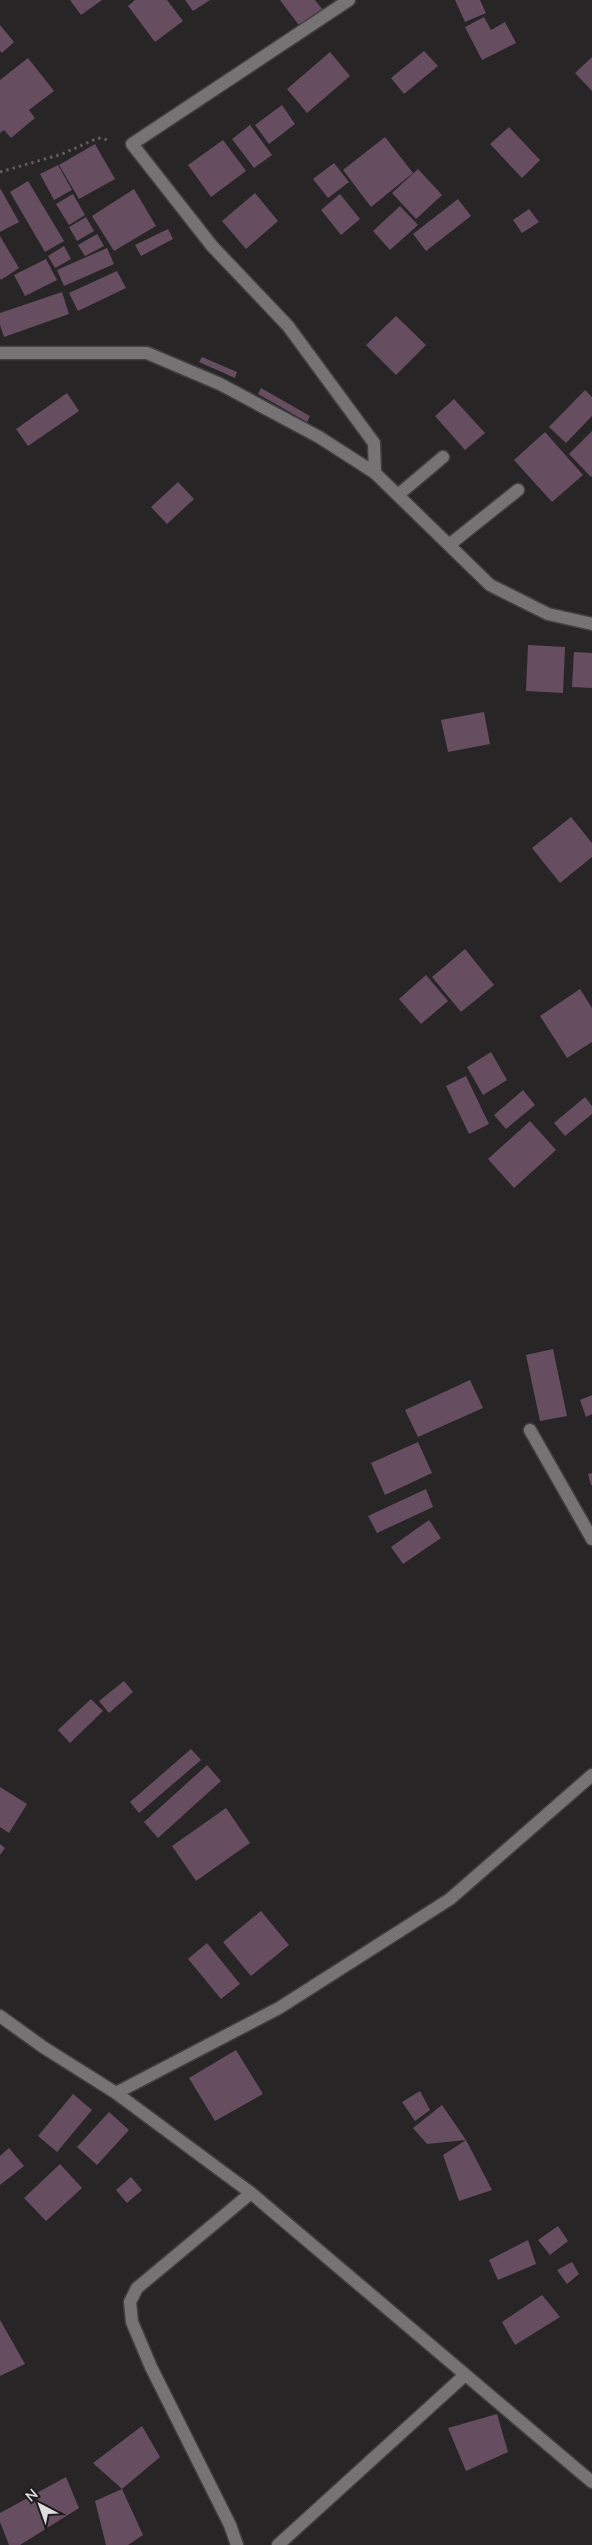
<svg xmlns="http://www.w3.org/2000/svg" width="592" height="2545" viewBox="0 0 592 2545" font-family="Lato,sans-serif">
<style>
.building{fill:#674d60}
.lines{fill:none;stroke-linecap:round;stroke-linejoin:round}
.minor-casing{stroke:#424041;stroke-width:15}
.path{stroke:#5f5d5f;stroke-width:3;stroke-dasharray:2.5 4;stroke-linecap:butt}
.minor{stroke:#767375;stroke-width:12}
</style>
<rect width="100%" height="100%" fill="#282527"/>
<path class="building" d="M 70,0 L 102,0 L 81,15 Z
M 135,0 L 167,0 L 183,21 L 155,42 L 128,6 Z
M 185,0 L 210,0 L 193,11 Z
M 280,0 L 315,0 L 323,10 L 301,28 Z
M 455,0 L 480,0 L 486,13 L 465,22 Z
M 484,17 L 491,30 L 505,22 L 516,43 L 482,60 L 465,27 Z
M 0,25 L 14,42 L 2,53 L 0,51 Z
M 424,51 L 438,66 L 404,94 L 391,78 Z
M 330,52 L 350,76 L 307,113 L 287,89 Z
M 592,57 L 592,91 L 575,73 Z
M 28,58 L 54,91 L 29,110 L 35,118 L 11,138 L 4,130 L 0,133 L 0,80 Z
M 282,105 L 295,124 L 269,144 L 255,125 Z
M 250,125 L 272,155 L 254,168 L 232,139 Z
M 509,127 L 540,160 L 522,178 L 490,144 Z
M 385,137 L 413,173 L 371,207 L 343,170 Z
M 223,140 L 246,171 L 211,197 L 188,165 Z
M 95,144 L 115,179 L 79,199 L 59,165 Z
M 334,163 L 349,182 L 328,198 L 313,179 Z
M 58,165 L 72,190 L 54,200 L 40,174 Z
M 418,169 L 442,195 L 416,219 L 392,193 Z
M 28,181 L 64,241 L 45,252 L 10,192 Z
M 0,188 L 19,222 L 0,232 Z
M 134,189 L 156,226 L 114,251 L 92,216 Z
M 255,193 L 278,221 L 246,249 L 222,221 Z
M 73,194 L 85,215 L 69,225 L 56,204 Z
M 340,194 L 360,219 L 341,235 L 321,210 Z
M 458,199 L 471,216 L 426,251 L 413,234 Z
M 400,206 L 418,225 L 390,250 L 373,231 Z
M 529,209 L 539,222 L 522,233 L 513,220 Z
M 86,217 L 94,231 L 77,241 L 69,227 Z
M 168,229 L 173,239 L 141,256 L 135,245 Z
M 97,234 L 104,246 L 85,256 L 78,245 Z
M 0,236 L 19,268 L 1,280 L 0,278 Z
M 64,246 L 71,259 L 55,268 L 48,256 Z
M 107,248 L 114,264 L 64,286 L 57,270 Z
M 46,259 L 57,280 L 25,296 L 14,275 Z
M 117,271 L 126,288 L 78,311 L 69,293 Z
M 62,292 L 69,314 L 4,337 L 0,325 L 0,313 Z
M 396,316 L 426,345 L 396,375 L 366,345 Z
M 202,357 L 237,372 L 235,378 L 199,362 Z
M 261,388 L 310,416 L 307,422 L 258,394 Z
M 585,390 L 592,397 L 592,416 L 566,443 L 549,427 Z
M 67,393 L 79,411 L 28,446 L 16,429 Z
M 454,399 L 485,433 L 465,450 L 435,416 Z
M 592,431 L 592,476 L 591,477 L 569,454 Z
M 545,432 L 583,475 L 552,502 L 514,460 Z
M 178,482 L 194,499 L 167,524 L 151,507 Z
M 528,645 L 565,647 L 563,693 L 526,691 Z
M 574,652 L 592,653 L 592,688 L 572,687 Z
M 484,712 L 490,744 L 448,752 L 441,720 Z
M 571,817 L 592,843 L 592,857 L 560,883 L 532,848 Z
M 465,949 L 494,985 L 461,1012 L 432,977 Z
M 426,975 L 448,1001 L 421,1024 L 399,999 Z
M 580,989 L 592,1008 L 592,1042 L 567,1058 L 540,1016 Z
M 491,1052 L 507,1080 L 483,1095 L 467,1067 Z
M 466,1076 L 489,1124 L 469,1134 L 446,1086 Z
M 523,1090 L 535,1105 L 506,1129 L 494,1115 Z
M 585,1097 L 592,1106 L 592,1114 L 565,1136 L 554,1123 Z
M 530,1121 L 556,1150 L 514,1188 L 488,1159 Z
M 553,1349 L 567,1416 L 540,1421 L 526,1355 Z
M 470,1380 L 483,1408 L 418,1437 L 405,1410 Z
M 592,1395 L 592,1414 L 586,1417 L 580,1400 Z
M 418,1442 L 432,1473 L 385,1495 L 371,1463 Z
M 592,1473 L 592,1485 L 591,1485 L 588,1474 Z
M 426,1489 L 433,1507 L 377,1533 L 368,1516 Z
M 429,1520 L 441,1538 L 403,1564 L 391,1547 Z
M 124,1681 L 133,1692 L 109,1713 L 99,1701 Z
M 91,1699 L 103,1711 L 70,1743 L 58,1730 Z
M 191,1749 L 201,1760 L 139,1813 L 130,1802 Z
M 207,1765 L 221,1781 L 158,1838 L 144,1822 Z
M 0,1787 L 27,1804 L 9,1833 L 0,1827 Z
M 226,1808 L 250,1843 L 196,1881 L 172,1846 Z
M 0,1844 L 5,1848 L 0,1855 Z
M 261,1911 L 289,1945 L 251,1976 L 223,1942 Z
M 207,1943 L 240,1984 L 221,1999 L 188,1959 Z
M 236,2050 L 263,2094 L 215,2121 L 189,2078 Z
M 420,2091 L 430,2110 L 415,2121 L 402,2102 Z
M 73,2094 L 92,2110 L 57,2152 L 38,2136 Z
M 442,2105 L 466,2140 L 492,2190 L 459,2201 L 443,2155 L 466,2140 L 427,2144 L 413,2128 Z
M 109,2112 L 129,2130 L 97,2165 L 77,2147 Z
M 9,2148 L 24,2166 L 0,2185 L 0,2156 Z
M 60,2164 L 82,2188 L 46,2221 L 24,2198 Z
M 131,2177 L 142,2190 L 127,2203 L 116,2190 Z
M 558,2226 L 568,2241 L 550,2255 L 538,2240 Z
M 528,2240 L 536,2264 L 498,2280 L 489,2260 Z
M 572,2262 L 579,2274 L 567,2284 L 557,2270 Z
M 542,2295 L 560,2317 L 515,2345 L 502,2322 Z
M 0,2320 L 25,2364 L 0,2376 Z
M 497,2414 L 508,2452 L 466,2471 L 448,2428 Z
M 142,2426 L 160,2457 L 122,2489 L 93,2463 Z
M 66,2477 L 79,2508 L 20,2545 L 9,2545 L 0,2522 L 0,2513 Z
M 122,2489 L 143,2535 L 128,2545 L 106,2545 L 95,2501 Z"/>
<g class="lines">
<g class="minor-casing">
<path id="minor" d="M 349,0 L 132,144 L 212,246 L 288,326 L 374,443 L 375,473
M 0,353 L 147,353 L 220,384 L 319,437 L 375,473 L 490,585 L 548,614 L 592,624
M 398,495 L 443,457
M 449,545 L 518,490
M 530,1430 L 592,1539
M 0,2016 L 43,2047 L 116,2093 L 251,2193 L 592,2482
M 116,2093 L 279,2008 L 450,1899 L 592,1775
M 237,2545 L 230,2525 L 151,2367 L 132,2322 L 130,2302 L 137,2288 L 251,2193
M 278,2545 L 465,2375"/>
</g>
<path class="path" d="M 0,172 L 62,154 L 98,138 L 109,140"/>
<use href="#minor" class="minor"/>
</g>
<g transform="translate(40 2505) rotate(319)" stroke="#1e1c1e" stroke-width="4" paint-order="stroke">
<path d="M0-4L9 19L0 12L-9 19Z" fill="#deddde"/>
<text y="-8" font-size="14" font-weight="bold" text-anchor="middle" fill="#deddde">N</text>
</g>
</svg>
